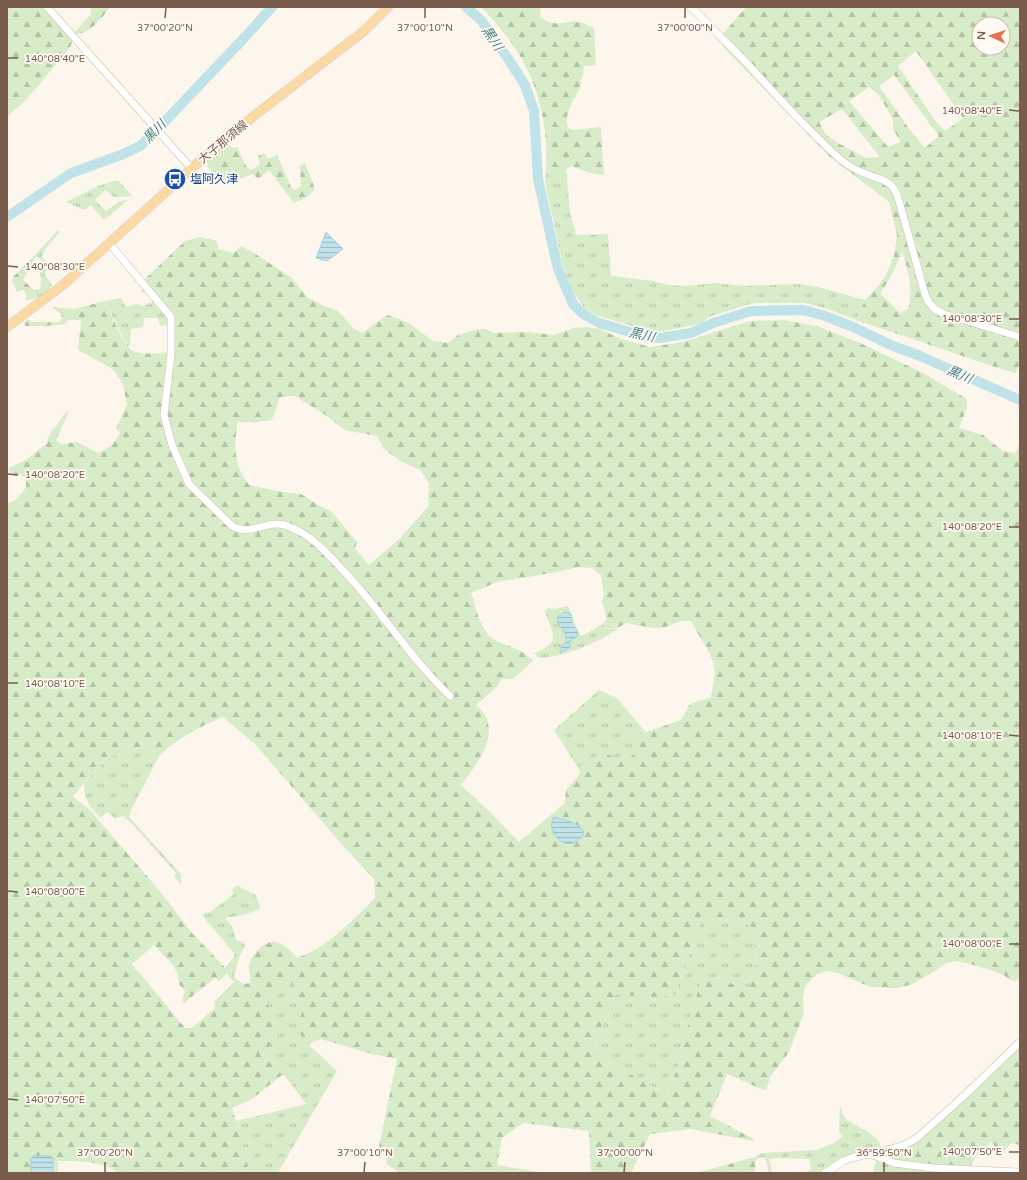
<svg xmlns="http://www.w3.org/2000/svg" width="1027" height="1180" viewBox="0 0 1027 1180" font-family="'Varela Round','Noto Sans JP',sans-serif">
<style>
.grass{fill:url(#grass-tufts);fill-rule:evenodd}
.forest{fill:url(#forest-firs);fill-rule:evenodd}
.water{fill:url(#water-rules);stroke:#a5d3da}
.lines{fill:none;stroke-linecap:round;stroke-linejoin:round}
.river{stroke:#bfe3e8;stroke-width:10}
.minor-casing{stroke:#d1beb0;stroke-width:8}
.major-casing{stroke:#dad1cd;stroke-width:10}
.minor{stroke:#fff;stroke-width:7}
.major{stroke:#fbd9a5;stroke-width:9}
.ticks{fill:none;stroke:#7a5c4d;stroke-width:1.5}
.labels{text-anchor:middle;stroke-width:3.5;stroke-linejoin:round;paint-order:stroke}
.street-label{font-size:12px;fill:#7a5c4d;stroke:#fffaf3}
.transit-label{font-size:12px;fill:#164399;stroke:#fffaf3;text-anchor:start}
.water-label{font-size:13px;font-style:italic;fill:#437c86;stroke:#fffaf3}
.ticks-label{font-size:10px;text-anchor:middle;fill:#7a5c4d;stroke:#fffaf3;stroke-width:3.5;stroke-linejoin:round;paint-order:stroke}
</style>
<defs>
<pattern id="grass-tufts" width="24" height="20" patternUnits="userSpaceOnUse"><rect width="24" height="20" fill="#d8ecc9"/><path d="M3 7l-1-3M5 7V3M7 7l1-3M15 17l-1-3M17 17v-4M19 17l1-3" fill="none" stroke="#b4c2a5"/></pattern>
<pattern id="forest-firs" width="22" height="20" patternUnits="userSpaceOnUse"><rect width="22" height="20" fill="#d8ecc9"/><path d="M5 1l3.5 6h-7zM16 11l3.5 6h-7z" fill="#b4c2a5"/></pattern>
<pattern id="water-rules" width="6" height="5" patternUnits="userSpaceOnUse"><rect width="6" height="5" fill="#bfe3e8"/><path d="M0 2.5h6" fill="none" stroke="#a0bbbe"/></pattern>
</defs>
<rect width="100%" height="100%" fill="#fdf6ec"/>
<path class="grass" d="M 546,168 L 550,172 L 559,172 L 566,169 L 570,212 L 576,235 L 608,234 L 611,276 L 653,281 L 668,285 L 685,286 L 715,283 L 744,286 L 800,284 L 822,288 L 865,300 L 856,320 L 828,309 L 805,303 L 754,303 L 711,316 L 700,324 L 658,332 L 632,326 L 599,316 L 586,310 L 571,289 L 563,266 L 545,182 Z
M 118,180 L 132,196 L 114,197 L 105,190 L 95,200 L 106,211 L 120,201 L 128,200 L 104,220 L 91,205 L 84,210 L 66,202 L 98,186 Z
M 58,230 L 60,232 L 46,248 L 42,257 L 48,264 C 44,275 45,276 52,284 C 48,291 42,298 34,299 L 34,290 L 40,289 L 41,280 L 40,271 L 44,262 L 37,257 L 35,258 L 34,256 Z
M 150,294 L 169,317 L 168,325 L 160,326 L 158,318 L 144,318 L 143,327 L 131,329 L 129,349 L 120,332 L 105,301 L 121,298 L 126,307 L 137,304 L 143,306 L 152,302 Z
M 568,606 L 580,635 L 584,635 L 603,624 L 605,627 L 610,629 L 619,628 C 598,643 565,657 539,658 L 534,653 C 562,643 553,634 545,612 L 548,608 L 554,609 ZM 570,613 L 578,633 L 570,641 L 570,648 L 560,653 L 563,644 L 566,642 L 563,630 Z
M 599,690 L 617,698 L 647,734 L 643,750 L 623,762 L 582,774 L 554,730 Z
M 140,747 L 159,756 L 130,812 L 129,817 L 181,874 L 181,885 L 174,876 L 176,873 L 133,825 L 123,816 L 115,819 L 108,812 L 100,818 C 89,806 84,800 84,783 L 107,758 Z
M 238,885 C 251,896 257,888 260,909 L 243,915 L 225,918 L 232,926 L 236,940 L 244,942 L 245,947 C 238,955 237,967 234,977 L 225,968 L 234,957 L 234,953 L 202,915 L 206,912 L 209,913 L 234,894 L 231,890 Z
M 701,919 L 738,920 L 753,927 L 756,961 L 749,989 L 715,978 L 688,1026 L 681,1059 L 667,1095 L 593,1054 L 615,993 L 648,998 L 675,995 Z
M 290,980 L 297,999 L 304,1008 L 304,1039 L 312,1042 L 310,1046 L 337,1071 L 278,1173 L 248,1173 L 245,1142 L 236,1121 L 306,1104 L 284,1075 L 282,1075 L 263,1055 L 277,1036 L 267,1004 L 274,995 Z
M 840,1107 L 841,1107 L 843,1115 L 848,1121 L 870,1133 L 878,1140 L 881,1147 L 880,1150 L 855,1154 L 829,1167 L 821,1173 L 806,1173 L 811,1169 L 809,1159 L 775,1158 L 769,1159 L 772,1173 L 769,1173 L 765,1158 L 759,1158 L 754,1162 L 755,1157 L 762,1153 L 817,1150 L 834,1143 L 842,1137 L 839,1131 Z"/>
<path class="forest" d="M 7,7 L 42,7 L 72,40 L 71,46 L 28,98 L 7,117 Z
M 91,7 L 110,7 C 101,19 91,33 76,34 L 75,32 L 91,14 Z
M 481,7 L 541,7 L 540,17 C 558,29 561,20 578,22 C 584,23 589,26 594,28 L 596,65 L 584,66 C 583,73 582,80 580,87 C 574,103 564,110 568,128 L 575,130 L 601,127 L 604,175 C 592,174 583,171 572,166 L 559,172 L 550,172 L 546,168 C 549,135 540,92 524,63 C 513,42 497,24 481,7 Z
M 746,7 L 1020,7 L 1020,362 L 1016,373 L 1001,369 L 856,320 L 865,300 L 875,290 L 885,277 L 894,256 L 897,235 L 889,202 L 830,157 L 725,49 L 721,43 L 722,35 ZM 979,24 L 1003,24 L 1003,48 L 979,48 ZM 916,51 L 963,118 L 945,131 L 936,122 L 898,66 ZM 894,75 L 939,136 L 925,148 L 910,130 L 879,86 ZM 869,87 L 879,95 L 893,120 L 893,129 L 901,142 L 888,147 L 849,101 ZM 842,109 L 879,156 L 879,157 L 866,158 L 838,143 L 826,135 L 819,122 ZM 902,252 C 908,267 914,294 908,309 L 900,313 L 880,293 C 890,280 896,267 902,252 Z
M 229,144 L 233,148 L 237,147 L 246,166 L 250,170 L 260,165 L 258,156 L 264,153 L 268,159 L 277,155 L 291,187 L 294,190 L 301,186 L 300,166 L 305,163 L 315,189 L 307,197 L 294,203 L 269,170 L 258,179 L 253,174 L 236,180 L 228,179 L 220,181 L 207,166 L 207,162 Z
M 200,237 L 217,241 L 218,249 L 234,253 L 241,246 L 254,253 L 292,278 L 307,297 L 324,306 L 338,311 L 353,328 L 362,333 L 387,315 L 407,322 L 433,341 L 448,343 L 458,335 L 478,329 L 486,329 L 493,333 L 529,332 L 554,335 L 574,328 L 588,327 L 600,329 L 621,339 L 650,347 L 683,342 L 750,321 L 784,320 L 820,327 L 860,343 L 925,374 L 967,399 L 967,407 L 959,428 L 983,435 L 1003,451 L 1015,453 L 1020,443 L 1020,978 L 1015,981 L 1008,979 L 1004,975 L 993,971 L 967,963 L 955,961 L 946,963 L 930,974 L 910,985 L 897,988 L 872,987 L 863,984 L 838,973 L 827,971 L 816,975 L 805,986 L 803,998 L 804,1013 L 789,1052 L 770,1077 L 766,1091 L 727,1074 L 710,1116 L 754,1139 L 753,1141 L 690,1129 L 650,1134 L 631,1173 L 591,1173 L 589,1131 L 523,1123 L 502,1138 L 497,1165 L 546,1173 L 400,1173 L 386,1164 L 388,1153 L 379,1146 L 397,1059 L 368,1053 L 321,1039 L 312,1042 L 304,1039 L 296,1028 L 304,1008 L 297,999 L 290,980 L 274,995 L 267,1004 L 282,1025 L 277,1036 L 263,1055 L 282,1075 L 252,1099 L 232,1108 L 236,1121 L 245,1142 L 248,1173 L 117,1173 C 108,1161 73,1161 58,1161 L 58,1173 L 53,1173 L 53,1158 L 51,1156 L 33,1156 L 31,1159 L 32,1173 L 7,1173 L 7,502 L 8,503 C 15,502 23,493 26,487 C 27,482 24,478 21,474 L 15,476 L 10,473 L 9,468 L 27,459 L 47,443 L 49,435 L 67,411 L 69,411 L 56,440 L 61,444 L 77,442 L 98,453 L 111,446 L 120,433 L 116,429 L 127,404 L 123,385 L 113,369 L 78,350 L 81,320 L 68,320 L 65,324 L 45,326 L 25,326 L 24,323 L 28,319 L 32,322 L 60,322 L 62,318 L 61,313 L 52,308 L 54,307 L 74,309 L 105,301 C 110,312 122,342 130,349 C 136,355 158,354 167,352 L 169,317 L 148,292 L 142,293 L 142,288 L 146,278 L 185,241 ZM 295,396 L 324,414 L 345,430 L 377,436 L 384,449 L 401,461 L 421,471 L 429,484 L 428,507 L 398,540 L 369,565 L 355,548 L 357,542 L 331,511 L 320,506 L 301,494 L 282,492 L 249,485 C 234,466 233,445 238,422 L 257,422 L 272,420 L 280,397 ZM 578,567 L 592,568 L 601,576 L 604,594 L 602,602 L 607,619 L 603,624 L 605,627 C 614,630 619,628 626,623 L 653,628 L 666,627 L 681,621 L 691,621 C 698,635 711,652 714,666 C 716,674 712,689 711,697 L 690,704 L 681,720 L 638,735 L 635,739 L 636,743 L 641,750 L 624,761 L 606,754 L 585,762 L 579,767 L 580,774 L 566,790 L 565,803 L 519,842 L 489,811 L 461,785 C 473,769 493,745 488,723 C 487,715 481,710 476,705 L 497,687 L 501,679 L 513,679 L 533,661 C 524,649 508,647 495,640 C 480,632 476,607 471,593 L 497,582 L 557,572 ZM 223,717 L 254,743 L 345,848 L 374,879 L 375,898 C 351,921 329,947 297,958 C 286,945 273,934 258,950 C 256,953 253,955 252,957 C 248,965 250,975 250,983 L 243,984 L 234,977 L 192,933 L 159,890 L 89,809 L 73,797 L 86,780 L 107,758 L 140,747 L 159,756 C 178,738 199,727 223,717 ZM 554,817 L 576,823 L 557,838 C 553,831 548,824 554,817 ZM 701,919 L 738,920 L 753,927 L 756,961 L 749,989 L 715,978 L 701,981 L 688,1026 L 681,1059 L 667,1095 L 593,1053 L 615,994 L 648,998 L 675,995 ZM 154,945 L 173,965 L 178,974 L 179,984 L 185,991 L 182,1000 L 184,1003 L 215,978 L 219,981 L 227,974 L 234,982 L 214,1002 L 215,1005 L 214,1009 L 192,1028 L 185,1028 L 132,964 Z
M 34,256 L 35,258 L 23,280 L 34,290 L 34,299 L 26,300 L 26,293 L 23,290 L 17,292 L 12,281 L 13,277 Z
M 1020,1045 L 1020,1145 L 1011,1143 L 1002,1154 L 991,1142 L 974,1158 L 971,1166 L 975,1172 L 986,1173 L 873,1173 L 876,1161 L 885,1153 L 912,1145 Z
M 755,1157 L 755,1173 L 696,1173 Z"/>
<path class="water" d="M 326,232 L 343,249 L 327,261 L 316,258 Z
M 565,612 L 570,613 L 573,624 L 578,633 L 577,637 L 570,641 L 570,648 L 560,653 L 561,646 L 566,642 C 566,639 565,635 564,632 C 560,624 550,619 565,612 Z
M 554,817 C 564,820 581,822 584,834 C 567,858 544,831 554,817 Z
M 33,1156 L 51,1156 L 53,1158 L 53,1173 L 31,1173 L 31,1159 Z"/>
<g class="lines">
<path class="river" d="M 466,7 L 481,20 L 509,60 L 525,85 L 534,111 L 538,179 L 558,269 L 573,304 L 583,314 L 599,323 L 623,330 L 643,336 L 660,338 L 691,333 L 713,323 L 751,311 L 804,310 L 825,316 L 853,327 L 891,345 L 920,356 L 1020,400
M 7,217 L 71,173 L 121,155 L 140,146 L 151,136 L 245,37 L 272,7"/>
<g class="minor-casing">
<path id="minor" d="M 47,7 L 192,169
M 690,7 L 695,11 C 710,26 725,41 740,56 C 773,91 804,127 840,159 C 848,166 858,171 869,175 C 886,182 893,180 899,201 L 925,294 L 929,303 L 936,310 L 944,314 L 1020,337
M 109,243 L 171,317 L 171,355 L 164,415 L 172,445 L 189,484 L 232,526 C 247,535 260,525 276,524 C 283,523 293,528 299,531 C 314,539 328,554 340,567 C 380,608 408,656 450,696
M 873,1155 C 889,1148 904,1148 918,1137 L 965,1095 L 1020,1042
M 825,1173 L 843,1161 L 851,1158 L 864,1155 L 873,1155 L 894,1163 L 933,1168 L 1020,1172"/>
</g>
<g class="major-casing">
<path id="major" d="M 7,327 L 64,284 L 199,162 L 255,115 L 364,31 L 388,7"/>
</g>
<use href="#minor" class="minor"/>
<use href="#major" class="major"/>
</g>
<path class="ticks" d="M 165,18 L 166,8M 425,18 L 425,8M 685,18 L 685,8M 8,58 L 18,58M 1009,110 L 1019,111M 8,266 L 18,267M 1009,319 L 1019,319M 8,474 L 18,475M 1009,527 L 1019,527M 8,683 L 18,683M 1009,735 L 1019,736M 8,891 L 18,892M 1009,944 L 1019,944M 8,1099 L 18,1100M 1009,1152 L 1019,1152M 105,1172 L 105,1162M 364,1172 L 365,1162M 624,1172 L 625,1162M 884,1172 L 884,1162"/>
<defs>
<g id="bus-disc" transform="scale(1.15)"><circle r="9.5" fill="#1a4fb4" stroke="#fffaf3"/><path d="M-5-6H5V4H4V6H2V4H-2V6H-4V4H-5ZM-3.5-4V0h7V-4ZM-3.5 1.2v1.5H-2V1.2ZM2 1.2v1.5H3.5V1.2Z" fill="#fff"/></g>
</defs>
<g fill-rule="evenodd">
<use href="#bus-disc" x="175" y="179"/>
</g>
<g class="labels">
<g class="street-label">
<text transform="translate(223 142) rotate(-40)" y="4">大子那須線</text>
</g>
<g class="transit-label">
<text x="190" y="183">塩阿久津</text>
</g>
<g class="water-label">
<text transform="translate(493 38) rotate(56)" y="5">黒川</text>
<text transform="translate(154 131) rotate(-46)" y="5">黒川</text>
<text transform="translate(642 334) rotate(12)" y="5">黒川</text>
<text transform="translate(960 374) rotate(23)" y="5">黒川</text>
</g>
</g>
<g class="ticks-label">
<text x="165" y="31">37°00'20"N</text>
<text x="425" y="31">37°00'10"N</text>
<text x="685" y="31">37°00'00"N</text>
<text x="55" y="62">140°08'40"E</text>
<text x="972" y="114">140°08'40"E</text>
<text x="55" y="270">140°08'30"E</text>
<text x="972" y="322">140°08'30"E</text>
<text x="55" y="478">140°08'20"E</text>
<text x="972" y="530">140°08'20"E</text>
<text x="55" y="687">140°08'10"E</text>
<text x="972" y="739">140°08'10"E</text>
<text x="55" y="895">140°08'00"E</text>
<text x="972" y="947">140°08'00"E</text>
<text x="55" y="1103">140°07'50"E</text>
<text x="972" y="1155">140°07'50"E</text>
<text x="105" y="1156">37°00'20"N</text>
<text x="365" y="1156">37°00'10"N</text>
<text x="625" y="1156">37°00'00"N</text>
<text x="884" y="1156">36°59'50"N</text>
</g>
<rect width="1027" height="1180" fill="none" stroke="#7a5c4d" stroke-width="16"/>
<g transform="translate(991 36) rotate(273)"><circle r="19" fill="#fffaf3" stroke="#cabbb1"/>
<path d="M0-3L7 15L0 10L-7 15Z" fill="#e76f51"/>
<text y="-6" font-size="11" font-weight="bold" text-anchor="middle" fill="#7a5c4d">N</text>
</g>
</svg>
